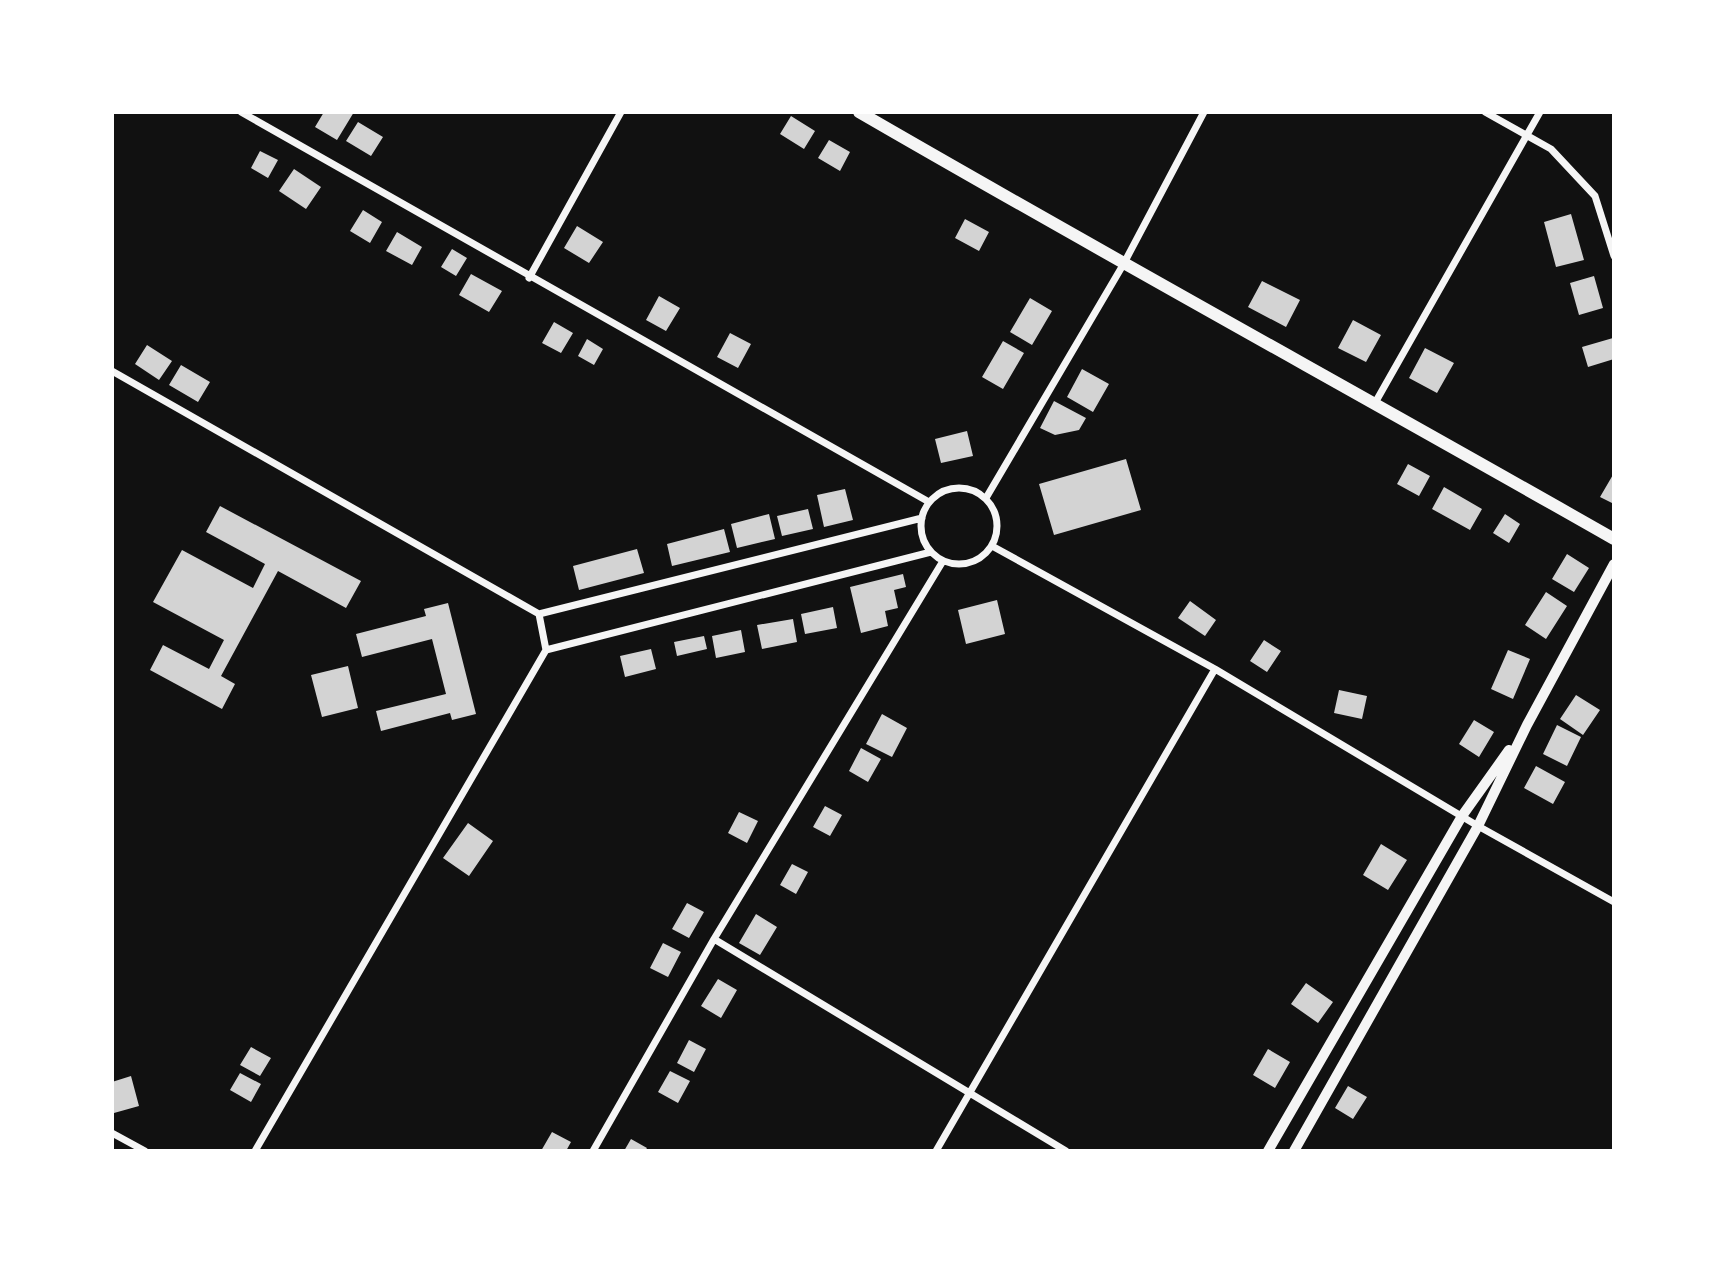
<svg xmlns="http://www.w3.org/2000/svg" width="1726" height="1263" viewBox="0 0 1726 1263" font-family="Arial,sans-serif">
<style>
.building{fill:#d3d3d3}
.lines{fill:none;stroke-linecap:round;stroke-linejoin:round}
.minor{stroke:#f5f5f5;stroke-width:7}
.tertiary{stroke:#f5f5f5;stroke-width:10}
.primary{stroke:#f5f5f5;stroke-width:12}
</style>
<rect width="100%" height="100%" fill="#111"/>
<path class="building" d="M 324,112 L 354,112 L 337,140 L 315,127 Z
M 791,116 L 815,131 L 804,149 L 780,134 Z
M 358,122 L 383,137 L 371,156 L 346,141 Z
M 829,140 L 850,152 L 840,171 L 818,158 Z
M 260,151 L 278,160 L 268,178 L 251,168 Z
M 294,169 L 321,187 L 306,209 L 279,191 Z
M 363,210 L 382,222 L 370,243 L 350,231 Z
M 1571,214 L 1584,260 L 1556,267 L 1544,222 Z
M 965,219 L 989,232 L 979,251 L 955,238 Z
M 577,226 L 603,242 L 589,263 L 564,248 Z
M 397,232 L 422,247 L 412,265 L 386,251 Z
M 452,249 L 467,258 L 456,276 L 441,267 Z
M 471,274 L 502,291 L 489,312 L 459,295 Z
M 1594,276 L 1603,308 L 1579,315 L 1570,283 Z
M 1262,281 L 1300,300 L 1286,327 L 1248,307 Z
M 659,296 L 680,308 L 666,331 L 646,320 Z
M 1030,298 L 1052,311 L 1032,345 L 1010,332 Z
M 1353,320 L 1381,335 L 1366,362 L 1338,348 Z
M 554,322 L 573,333 L 561,353 L 542,343 Z
M 730,333 L 751,344 L 738,368 L 717,357 Z
M 1613,338 L 1614,359 L 1588,367 L 1582,347 Z
M 587,339 L 603,349 L 594,365 L 578,356 Z
M 1003,341 L 1024,353 L 1003,389 L 982,377 Z
M 147,345 L 172,361 L 159,380 L 135,364 Z
M 1425,348 L 1454,363 L 1437,393 L 1409,378 Z
M 181,365 L 210,382 L 198,402 L 169,385 Z
M 1082,369 L 1109,384 L 1093,412 L 1067,397 Z
M 1054,401 L 1086,418 L 1079,430 L 1055,435 L 1040,428 Z
M 967,431 L 973,456 L 941,463 L 935,439 Z
M 1126,459 L 1141,510 L 1054,535 L 1039,484 Z
M 1408,464 L 1430,476 L 1419,496 L 1397,484 Z
M 1614,473 L 1614,504 L 1600,497 Z
M 1444,487 L 1482,509 L 1470,530 L 1432,509 Z
M 845,489 L 853,520 L 824,527 L 817,495 Z
M 220,506 L 361,581 L 346,608 L 278,571 L 221,676 L 235,684 L 222,709 L 150,670 L 163,645 L 209,669 L 224,640 L 153,602 L 182,550 L 253,588 L 265,564 L 206,532 Z
M 808,509 L 813,529 L 782,536 L 777,516 Z
M 769,514 L 775,539 L 737,548 L 731,524 Z
M 1505,514 L 1520,524 L 1509,543 L 1493,533 Z
M 724,529 L 730,552 L 672,566 L 667,544 Z
M 637,549 L 644,573 L 579,590 L 573,566 Z
M 1567,554 L 1589,568 L 1574,592 L 1552,579 Z
M 903,574 L 906,587 L 894,590 L 898,608 L 885,611 L 888,626 L 861,633 L 850,587 Z
M 1546,592 L 1567,606 L 1546,639 L 1525,625 Z
M 997,600 L 1005,634 L 966,644 L 958,610 Z
M 1190,601 L 1216,620 L 1205,636 L 1178,618 Z
M 448,603 L 476,714 L 452,720 L 450,713 L 381,731 L 376,711 L 446,694 L 432,639 L 362,657 L 356,634 L 426,616 L 424,609 Z
M 833,607 L 837,628 L 805,634 L 801,614 Z
M 793,619 L 797,642 L 762,649 L 757,625 Z
M 741,630 L 745,652 L 716,658 L 712,636 Z
M 704,636 L 707,649 L 677,656 L 674,642 Z
M 1264,640 L 1281,651 L 1267,672 L 1250,661 Z
M 651,649 L 656,669 L 625,677 L 620,656 Z
M 1508,650 L 1530,659 L 1513,699 L 1491,689 Z
M 348,666 L 358,708 L 322,717 L 311,675 Z
M 1339,690 L 1367,696 L 1362,719 L 1334,713 Z
M 1576,695 L 1600,710 L 1583,735 L 1560,719 Z
M 882,714 L 907,728 L 892,757 L 866,744 Z
M 1474,720 L 1494,732 L 1479,757 L 1459,744 Z
M 1557,725 L 1581,737 L 1567,766 L 1543,754 Z
M 861,748 L 881,759 L 868,782 L 849,771 Z
M 1536,766 L 1565,782 L 1553,804 L 1524,788 Z
M 825,806 L 842,815 L 830,836 L 813,827 Z
M 739,812 L 758,821 L 747,843 L 728,833 Z
M 468,823 L 493,841 L 469,876 L 443,858 Z
M 1381,844 L 1407,860 L 1388,890 L 1363,875 Z
M 792,864 L 808,872 L 796,894 L 780,885 Z
M 687,903 L 704,912 L 689,938 L 672,929 Z
M 756,914 L 777,927 L 760,955 L 739,943 Z
M 663,943 L 681,952 L 668,977 L 650,968 Z
M 718,979 L 737,990 L 721,1018 L 701,1006 Z
M 1306,983 L 1333,1002 L 1318,1023 L 1291,1004 Z
M 689,1040 L 706,1049 L 694,1072 L 677,1063 Z
M 251,1047 L 271,1058 L 260,1076 L 240,1065 Z
M 1268,1049 L 1290,1062 L 1275,1088 L 1253,1075 Z
M 670,1071 L 690,1081 L 678,1103 L 658,1092 Z
M 240,1073 L 261,1084 L 251,1102 L 230,1090 Z
M 131,1076 L 139,1106 L 114,1113 L 112,1082 Z
M 1348,1086 L 1367,1097 L 1353,1119 L 1335,1108 Z
M 552,1132 L 571,1142 L 566,1151 L 541,1151 Z
M 631,1139 L 647,1148 L 645,1151 L 624,1151 Z"/>
<g class="lines">
<path class="minor" d="M 241,112 L 929,502
M 1485,112 L 1551,149 L 1595,196 L 1614,256
M 529,278 L 621,112
M 112,371 L 539,614 L 546,650 L 255,1151
M 1375,403 L 1540,112
M921 526a38 38 0 1 1 76 0a38 38 0 1 1-76 0Z
M 986,498 L 1123,265 L 1204,112
M 992,546 L 1215,669 L 1478,826 L 1614,902
M 539,614 L 922,518
M 546,650 L 931,552
M 714,939 L 1066,1151
M 112,1133 L 145,1151
M 593,1151 L 714,939 L 943,561
M 936,1151 L 1215,669"/>
<path class="tertiary" d="M 1268,1151 L 1462,816 L 1509,750
M 1294,1151 L 1478,826 L 1527,725 L 1614,564"/>
<path class="primary" d="M 859,112 C 1109,257 1363,396 1614,539"/>
</g>
<rect width="1726" height="1263" fill="none" stroke="#ffffff" stroke-width="228"/>
</svg>
